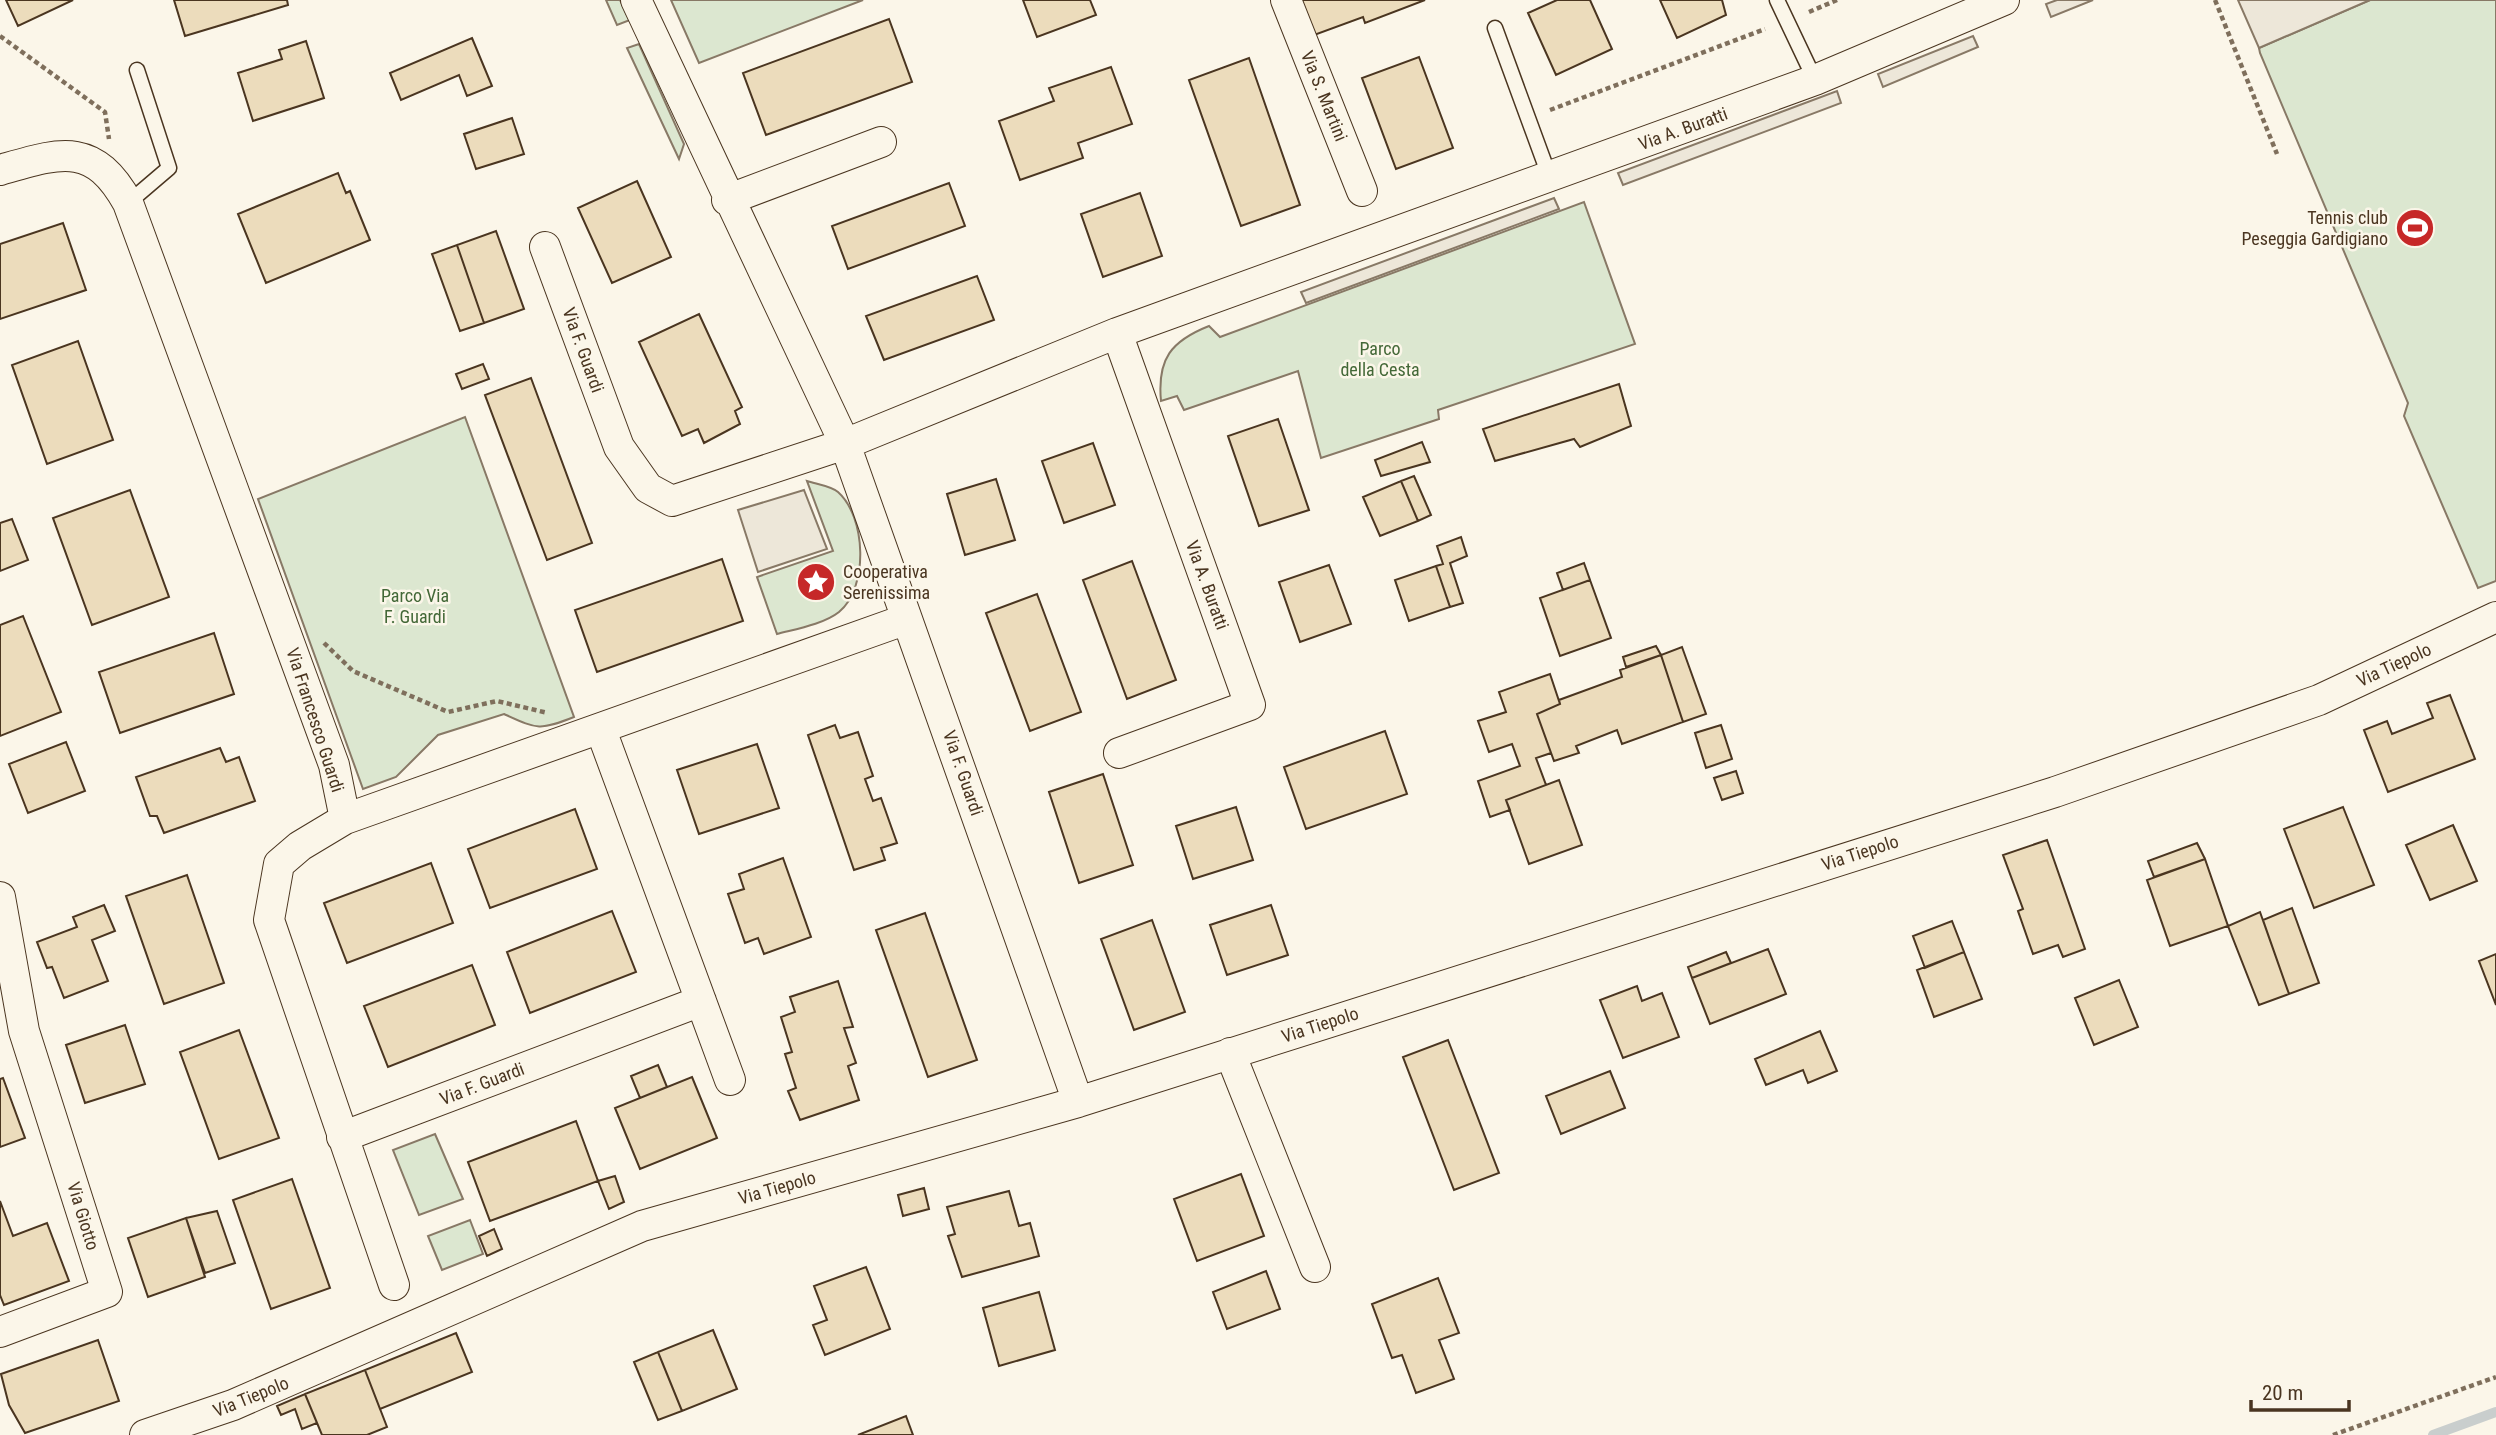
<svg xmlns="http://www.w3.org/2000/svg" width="2496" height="1435" viewBox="0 0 2496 1435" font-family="'Roboto Condensed',sans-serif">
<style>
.green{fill:#dce7d0;stroke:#887966;stroke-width:2}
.parking{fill:#ede7d9;stroke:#887966;stroke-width:2}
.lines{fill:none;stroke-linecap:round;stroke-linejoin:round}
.stream{stroke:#c9cecd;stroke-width:10}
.building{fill:#ecdcbc;stroke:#4a3520;stroke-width:2}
.lane-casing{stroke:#4a3520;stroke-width:17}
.street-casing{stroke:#4a3520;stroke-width:32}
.path{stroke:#7f6f5c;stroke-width:4.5;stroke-dasharray:5 3.5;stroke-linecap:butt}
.lane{stroke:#fbf6e9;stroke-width:14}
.street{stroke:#fbf6e9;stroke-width:30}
.labels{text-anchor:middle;stroke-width:5;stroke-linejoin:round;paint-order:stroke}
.street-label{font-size:18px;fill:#4a3520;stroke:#fbf6e9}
.poi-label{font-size:18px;fill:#4a3520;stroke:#fbf6e9;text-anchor:end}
.park-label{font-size:18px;fill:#436837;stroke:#fbf6e9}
</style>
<rect width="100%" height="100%" fill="#fbf6e9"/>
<path class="green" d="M 606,0 L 620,0 L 630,20 L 617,25 Z
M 671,0 L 863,0 L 699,63 Z
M 2370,0 L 2496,0 L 2496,581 L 2478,588 L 2404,416 L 2408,403 L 2260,53 L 2259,48 Z
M 639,44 L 684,144 L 679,159 L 627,48 Z
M 1584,202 L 1635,344 L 1438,410 L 1439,419 L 1321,458 L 1298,371 L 1184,410 L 1177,396 L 1161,401 C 1157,359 1171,341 1209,326 L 1220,337 Z
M 465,417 L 574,717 C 539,731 537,729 504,714 L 438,735 L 396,777 L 363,789 L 258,499 Z
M 807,481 C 816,484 831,486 838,492 C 866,517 869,587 839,612 C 824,624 796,629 777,634 L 757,577 L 833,551 Z
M 435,1134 L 463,1199 L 419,1215 L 393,1150 Z
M 470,1220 L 483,1254 L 442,1270 L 428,1236 Z"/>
<path class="parking" d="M 2057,0 L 2093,0 L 2051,17 L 2046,4 Z
M 2238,0 L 2370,0 L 2259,48 Z
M 1973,36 L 1978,47 L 1883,87 L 1878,74 Z
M 1837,91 L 1841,103 L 1623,185 L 1618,173 Z
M 1554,198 L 1559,209 L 1306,303 L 1301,292 Z
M 804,490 L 827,549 L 758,572 L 738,510 Z"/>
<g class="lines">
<path class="stream" d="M 2433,1435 L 2496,1412"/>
</g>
<path class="building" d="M 6,0 L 73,0 L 18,26 Z
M 174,0 L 287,0 L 288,5 L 185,36 Z
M 1023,0 L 1090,0 L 1096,15 L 1037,37 Z
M 1294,0 L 1425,0 L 1365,23 L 1363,17 L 1306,38 Z
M 1557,0 L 1590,0 L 1612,49 L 1556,75 L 1528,13 Z
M 1660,0 L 1722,0 L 1726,15 L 1677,38 Z
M 889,19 L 912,82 L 766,135 L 743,73 Z
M 472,38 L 492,86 L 467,96 L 459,75 L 401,100 L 390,73 Z
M 306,41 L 324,98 L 253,121 L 238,73 L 282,59 L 279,50 Z
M 1419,57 L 1453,148 L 1396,169 L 1362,78 Z
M 1249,58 L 1300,205 L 1241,226 L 1189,80 Z
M 1111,67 L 1132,124 L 1078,143 L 1083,158 L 1020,180 L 999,121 L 1054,101 L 1049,88 Z
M 512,118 L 524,154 L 476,169 L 464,134 Z
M 338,173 L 346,193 L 350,191 L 370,240 L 266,283 L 238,214 Z
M 637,181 L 671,257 L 612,283 L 578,208 Z
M 949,183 L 965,226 L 848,269 L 832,226 Z
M 1140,193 L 1162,256 L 1103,277 L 1081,214 Z
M 63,223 L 86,290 L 0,319 L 0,244 Z
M 496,231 L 524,309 L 484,323 L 457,245 Z
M 457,245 L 484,323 L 460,331 L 432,254 Z
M 977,276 L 994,320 L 884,360 L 866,316 Z
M 699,314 L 742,407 L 735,411 L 740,424 L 704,443 L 698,429 L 682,436 L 639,342 Z
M 78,341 L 113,440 L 47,464 L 12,365 Z
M 483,364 L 489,379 L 462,389 L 456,374 Z
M 531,378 L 592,543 L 547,560 L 485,395 Z
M 1619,384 L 1631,426 L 1580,447 L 1574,439 L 1495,461 L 1483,429 Z
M 1278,419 L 1309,510 L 1259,526 L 1228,436 Z
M 1422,442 L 1430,462 L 1381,476 L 1375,460 Z
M 1093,443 L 1115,505 L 1064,523 L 1042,461 Z
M 1414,476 L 1431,515 L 1418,521 L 1401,481 Z
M 996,479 L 1015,540 L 965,555 L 947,494 Z
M 1401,481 L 1418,521 L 1380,536 L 1363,497 Z
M 130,490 L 169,597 L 92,625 L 53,518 Z
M 12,519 L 28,560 L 0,571 L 0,523 Z
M 1461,537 L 1467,556 L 1450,563 L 1463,603 L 1450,607 L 1436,566 L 1443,564 L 1437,546 Z
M 722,559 L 743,621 L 597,672 L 575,610 Z
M 1132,561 L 1176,680 L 1127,699 L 1083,580 Z
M 1584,563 L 1590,580 L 1563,590 L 1557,573 Z
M 1329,565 L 1351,624 L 1300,642 L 1279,582 Z
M 1436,566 L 1450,607 L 1409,621 L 1395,580 Z
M 1590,580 L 1611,638 L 1560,656 L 1540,598 Z
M 1037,594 L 1081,712 L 1030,731 L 986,613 Z
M 23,616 L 61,712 L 0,736 L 0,625 Z
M 214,633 L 234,694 L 120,733 L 99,672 Z
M 1656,646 L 1661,655 L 1626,667 L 1623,657 Z
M 1682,647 L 1706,714 L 1683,722 L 1661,655 Z
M 1661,655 L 1683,722 L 1622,744 L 1617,730 L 1576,746 L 1579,753 L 1554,761 L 1537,714 L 1560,704 L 1559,700 L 1622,677 L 1620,670 Z
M 1550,674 L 1560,704 L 1537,714 L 1551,753 L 1536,758 L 1546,785 L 1506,800 L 1510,810 L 1490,817 L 1478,781 L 1520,766 L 1512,744 L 1489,752 L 1478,721 L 1506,712 L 1499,692 Z
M 2450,695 L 2475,759 L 2388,792 L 2364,730 L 2387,721 L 2392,734 L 2433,718 L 2427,703 Z
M 835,725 L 840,738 L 858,732 L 873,776 L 865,779 L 873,801 L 881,798 L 897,843 L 881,848 L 885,860 L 854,870 L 808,735 Z
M 1721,725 L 1732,759 L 1706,768 L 1695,733 Z
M 1385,731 L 1407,794 L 1306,829 L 1284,767 Z
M 66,742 L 85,791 L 28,813 L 9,764 Z
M 757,744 L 779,808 L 699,834 L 677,770 Z
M 220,748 L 226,762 L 239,757 L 255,801 L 164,833 L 157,816 L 150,816 L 136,777 Z
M 1736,771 L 1743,793 L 1722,800 L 1714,778 Z
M 1103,774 L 1133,865 L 1079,883 L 1049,792 Z
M 1559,780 L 1582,845 L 1529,864 L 1506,800 Z
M 1236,807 L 1253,860 L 1193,879 L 1176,826 Z
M 2343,807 L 2374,885 L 2314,908 L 2284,829 Z
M 575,809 L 597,869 L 490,908 L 468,849 Z
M 2453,825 L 2477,881 L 2430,900 L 2406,845 Z
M 2047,840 L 2085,949 L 2063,957 L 2058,945 L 2033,954 L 2018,911 L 2023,909 L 2003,855 Z
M 2197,843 L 2205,859 L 2154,877 L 2148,861 Z
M 783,858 L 811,937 L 764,954 L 758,938 L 745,943 L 728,894 L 744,889 L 739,874 Z
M 2205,859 L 2228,926 L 2170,946 L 2147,880 Z
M 431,863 L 453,923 L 347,963 L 324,903 Z
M 187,875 L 224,983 L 164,1004 L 126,896 Z
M 104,905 L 115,931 L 92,940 L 108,981 L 64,998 L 52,967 L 47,968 L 37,942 L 77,927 L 73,917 Z
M 1271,905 L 1288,955 L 1227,975 L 1210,925 Z
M 2292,908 L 2319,983 L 2289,994 L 2263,920 Z
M 612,911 L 636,972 L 530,1013 L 507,952 Z
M 2260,912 L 2289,994 L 2259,1005 L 2228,926 Z
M 925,913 L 977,1060 L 928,1077 L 876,930 Z
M 1152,920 L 1185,1012 L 1134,1030 L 1101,939 Z
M 1952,921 L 1964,952 L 1925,968 L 1913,936 Z
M 1768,949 L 1786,994 L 1710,1024 L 1692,978 Z
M 1726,952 L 1731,963 L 1692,978 L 1688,967 Z
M 1964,952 L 1982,999 L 1934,1017 L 1917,970 Z
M 2496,954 L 2496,1005 L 2479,961 Z
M 472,965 L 495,1025 L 388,1067 L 364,1006 Z
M 2119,980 L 2138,1027 L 2094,1045 L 2075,998 Z
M 838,981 L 853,1027 L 844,1028 L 856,1063 L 848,1066 L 859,1100 L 800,1120 L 788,1091 L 796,1088 L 785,1054 L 792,1052 L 781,1017 L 795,1012 L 790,997 Z
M 1637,986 L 1642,1001 L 1662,993 L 1679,1037 L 1623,1058 L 1600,1000 Z
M 125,1025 L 145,1084 L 85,1103 L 66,1045 Z
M 239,1030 L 279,1138 L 219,1159 L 180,1052 Z
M 1820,1031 L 1837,1071 L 1808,1083 L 1803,1070 L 1766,1085 L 1755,1059 Z
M 1448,1040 L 1499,1173 L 1454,1190 L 1403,1057 Z
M 658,1065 L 667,1087 L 640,1098 L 631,1076 Z
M 1610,1071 L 1625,1108 L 1561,1134 L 1546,1096 Z
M 692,1077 L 717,1138 L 640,1169 L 615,1108 Z
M 3,1078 L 25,1138 L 0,1147 L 0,1079 Z
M 576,1121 L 598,1181 L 490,1221 L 468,1162 Z
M 1241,1174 L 1264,1236 L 1197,1261 L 1174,1199 Z
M 615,1176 L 624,1202 L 609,1209 L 598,1181 Z
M 292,1179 L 330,1288 L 271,1309 L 233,1200 Z
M 924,1188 L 929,1209 L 903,1216 L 898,1195 Z
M 1009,1191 L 1019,1226 L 1030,1223 L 1039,1256 L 962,1277 L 948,1236 L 955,1234 L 947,1207 Z
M 0,1201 L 13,1236 L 47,1223 L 69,1281 L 4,1305 L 0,1295 Z
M 217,1211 L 235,1263 L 205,1273 L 186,1218 Z
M 186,1218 L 205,1277 L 148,1297 L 128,1238 Z
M 494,1229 L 502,1249 L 487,1256 L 479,1236 Z
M 866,1267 L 890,1329 L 825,1355 L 813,1325 L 827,1320 L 814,1286 Z
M 1266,1271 L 1280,1309 L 1227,1329 L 1213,1292 Z
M 1438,1278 L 1459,1333 L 1439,1340 L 1454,1379 L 1416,1393 L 1402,1355 L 1392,1358 L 1372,1304 Z
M 1039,1292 L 1055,1350 L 999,1366 L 983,1308 Z
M 713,1330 L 737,1389 L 682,1411 L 658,1352 Z
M 456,1333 L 472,1372 L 380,1409 L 365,1370 Z
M 98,1340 L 119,1401 L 25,1433 L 9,1405 L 1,1374 Z
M 658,1352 L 682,1411 L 658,1420 L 634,1362 Z
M 365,1370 L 387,1427 L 367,1435 L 322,1435 L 305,1394 Z
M 305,1394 L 317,1423 L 302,1429 L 295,1409 L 281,1415 L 277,1406 Z
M 906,1416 L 913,1435 L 858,1435 Z"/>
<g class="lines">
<g class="lane-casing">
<path id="lane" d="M 1777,0 L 1815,80
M 1495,28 L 1550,178
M 128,203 L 169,168 L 137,70"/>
</g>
<g class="street-casing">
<path id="street" d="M 636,0 L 845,444 L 1078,1102
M 1286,0 L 1362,191
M 0,170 C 60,153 93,140 128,203 L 334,765 L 345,819 L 907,619
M 727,200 L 881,142
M 545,247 L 619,447 L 648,488 L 672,501 L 845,444 L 1117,333 L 1815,80 L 2004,0
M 1117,333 L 1250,705 L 1119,753
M 601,730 L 730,1080
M 345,819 L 300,846 L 279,864 L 269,920 L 394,1285
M 0,897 L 24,1031 L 107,1292 L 0,1332
M 1230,1053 L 1315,1267
M 342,1137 L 701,1001
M 145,1435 L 233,1405 L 642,1226 L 1078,1102 L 2055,792 L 2319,700 L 2496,617"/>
</g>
<path class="path" d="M 2215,0 L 2277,154
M 1809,12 L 1837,0
M 0,36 L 105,112 L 109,139
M 1550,110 L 1765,29
M 324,643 L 353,671 L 448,712 L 497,701 L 548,713
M 2333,1435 L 2496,1377"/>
<use href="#lane" class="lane"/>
<use href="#street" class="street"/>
</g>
<defs>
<g id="stadium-disc" transform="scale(2.0125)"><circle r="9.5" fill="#c62828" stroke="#fbf6e9"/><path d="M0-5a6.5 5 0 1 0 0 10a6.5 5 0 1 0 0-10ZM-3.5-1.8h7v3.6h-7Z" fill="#fff"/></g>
<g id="sight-disc" transform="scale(2.0125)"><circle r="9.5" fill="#c62828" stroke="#fbf6e9"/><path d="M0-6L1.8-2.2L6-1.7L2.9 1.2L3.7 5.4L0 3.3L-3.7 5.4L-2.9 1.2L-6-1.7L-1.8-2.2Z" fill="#fff"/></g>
</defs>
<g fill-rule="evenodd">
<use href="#stadium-disc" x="2415" y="228"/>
<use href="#sight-disc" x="816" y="582"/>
</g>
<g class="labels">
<g class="street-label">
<text transform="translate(1324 96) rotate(68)" y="6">Via S. Martini</text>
<text transform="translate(1683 129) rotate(-20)" y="6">Via A. Buratti</text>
<text transform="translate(583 350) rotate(70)" y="6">Via F. Guardi</text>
<text transform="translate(1207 585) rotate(70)" y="6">Via A. Buratti</text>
<text transform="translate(2394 665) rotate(-25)" y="6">Via Tiepolo</text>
<text transform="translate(315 720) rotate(72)" y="6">Via Francesco Guardi</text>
<text transform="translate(963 773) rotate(71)" y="6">Via F. Guardi</text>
<text transform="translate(1860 853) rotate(-18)" y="6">Via Tiepolo</text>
<text transform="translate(1320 1025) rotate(-18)" y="6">Via Tiepolo</text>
<text transform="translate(482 1084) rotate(-21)" y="6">Via F. Guardi</text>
<text transform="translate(777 1188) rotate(-16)" y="6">Via Tiepolo</text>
<text transform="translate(83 1216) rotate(73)" y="6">Via Giotto</text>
<text transform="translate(251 1397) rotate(-22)" y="6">Via Tiepolo</text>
</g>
<g class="poi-label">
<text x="2388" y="224">Tennis club<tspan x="2388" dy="21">Peseggia Gardigiano</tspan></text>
<text x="843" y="578" text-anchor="start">Cooperativa<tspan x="843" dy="21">Serenissima</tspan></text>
</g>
<g class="park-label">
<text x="1380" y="355">Parco<tspan x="1380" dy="21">della Cesta</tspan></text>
<text x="415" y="602">Parco Via<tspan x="415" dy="21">F. Guardi</tspan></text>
</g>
</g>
<path d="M2251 1400v10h98v-10" fill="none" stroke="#4a3520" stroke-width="3.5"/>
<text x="2262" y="1400" font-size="21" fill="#4a3520" stroke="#fbf6e9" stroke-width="5" paint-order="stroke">20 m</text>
</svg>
